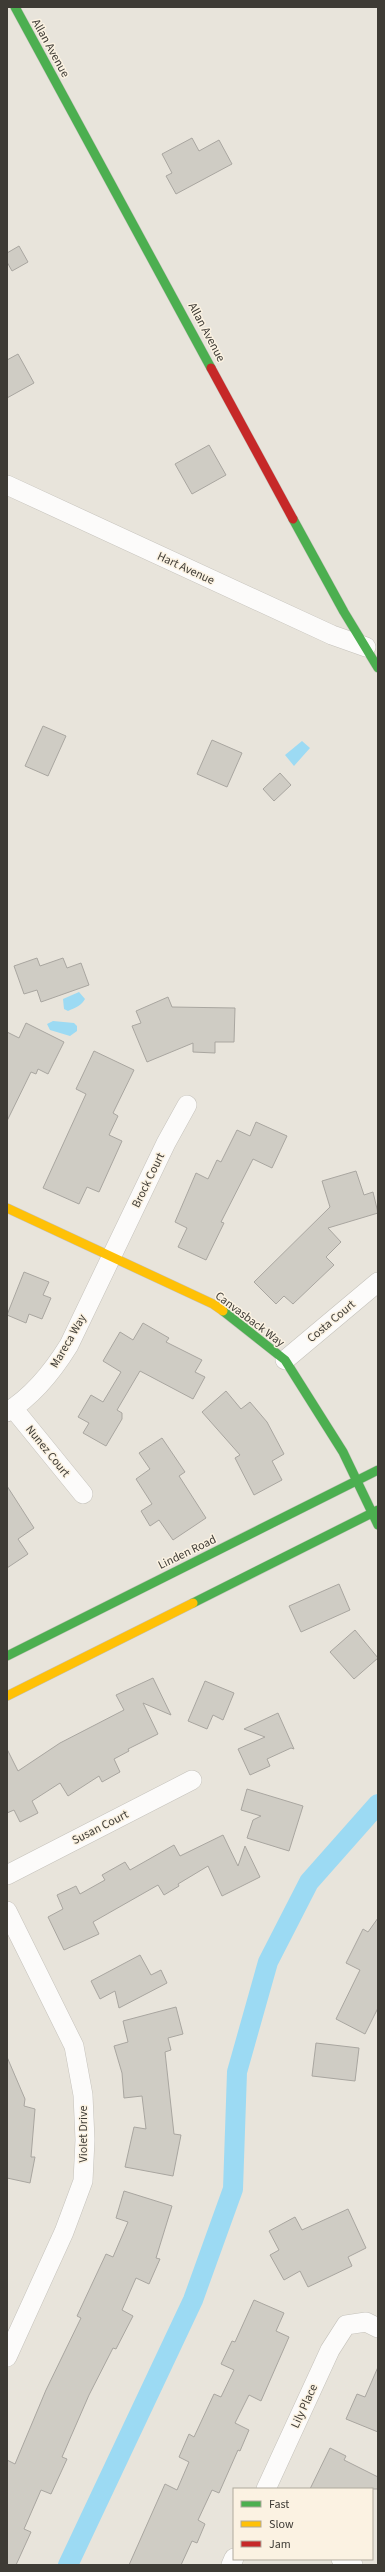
<svg xmlns="http://www.w3.org/2000/svg" width="385" height="2572" viewBox="0 0 385 2572" font-family="'Source Sans 3',sans-serif">
<style>
.water{fill:#9cdaf3}
.lines{fill:none;stroke-linecap:round;stroke-linejoin:round}
.canal{stroke:#9cdaf3;stroke-width:20}
.building{fill:#cfccc4;stroke:#a9a6a0}
.street-casing{stroke:#c5c2bb;stroke-width:20}
.fast-casing{stroke:#c5c2bb;stroke-width:10}
.slow-casing{stroke:#c5c2bb;stroke-width:10}
.jam-casing{stroke:#c5c2bb;stroke-width:10}
.street{stroke:#fcfbfa;stroke-width:19}
.fast{stroke:#4caf50;stroke-width:9}
.slow{stroke:#ffc107;stroke-width:9}
.jam{stroke:#c62828;stroke-width:9}
.labels{text-anchor:middle;stroke-width:3;stroke-linejoin:round;paint-order:stroke}
.street-label{font-size:12px;fill:#3e3b35;stroke:#fbf2e2}
</style>
<rect width="100%" height="100%" fill="#e8e4db"/>
<path class="water" d="M 302,741 L 310,748 L 294,766 L 285,755 Z
M 79,992 L 85,999 C 82,1005 75,1008 68,1011 L 64,1009 L 63,999 Z
M 53,1021 L 74,1023 L 77,1026 L 77,1031 L 70,1036 L 50,1030 L 47,1024 Z"/>
<g class="lines">
<path class="canal" d="M 68,2565 L 193,2300 L 233,2189 L 237,2072 L 268,1962 L 309,1882 L 378,1804"/>
</g>
<path class="building" d="M 192,138 L 199,151 L 219,140 L 232,164 L 176,194 L 166,176 L 172,173 L 162,154 Z
M 19,246 L 28,262 L 12,271 L 7,262 L 7,253 Z
M 18,354 L 34,383 L 7,398 L 7,360 Z
M 209,445 L 226,475 L 192,494 L 175,464 Z
M 43,726 L 66,736 L 48,776 L 25,766 Z
M 212,740 L 242,753 L 227,787 L 197,774 Z
M 280,773 L 291,785 L 274,801 L 263,789 Z
M 37,958 L 40,966 L 63,958 L 67,968 L 81,963 L 89,985 L 41,1002 L 37,990 L 24,994 L 14,966 Z
M 168,997 L 172,1007 L 235,1008 L 234,1042 L 215,1042 L 215,1053 L 193,1052 L 193,1043 L 147,1062 L 132,1026 L 141,1023 L 136,1011 Z
M 26,1023 L 64,1042 L 48,1074 L 38,1069 L 36,1074 L 31,1072 L 7,1121 L 7,1032 L 19,1038 Z
M 94,1051 L 134,1070 L 113,1113 L 118,1116 L 109,1135 L 122,1141 L 99,1192 L 87,1187 L 79,1204 L 43,1188 L 86,1094 L 76,1089 Z
M 256,1122 L 287,1136 L 272,1168 L 253,1159 L 221,1222 L 224,1223 L 206,1260 L 178,1247 L 187,1228 L 175,1222 L 196,1173 L 208,1179 L 217,1160 L 221,1162 L 237,1130 L 250,1136 Z
M 356,1171 L 364,1195 L 373,1192 L 378,1213 L 328,1228 L 341,1242 L 326,1257 L 334,1265 L 293,1304 L 284,1296 L 276,1304 L 254,1282 L 330,1207 L 322,1181 Z
M 24,1272 L 49,1282 L 43,1295 L 51,1298 L 42,1319 L 29,1314 L 26,1323 L 7,1315 Z
M 143,1323 L 169,1338 L 166,1342 L 202,1360 L 195,1372 L 205,1377 L 193,1399 L 140,1371 L 117,1410 L 122,1413 L 122,1419 L 106,1446 L 83,1433 L 89,1423 L 78,1417 L 91,1395 L 103,1402 L 121,1372 L 103,1361 L 120,1332 L 133,1340 Z
M 226,1391 L 241,1409 L 250,1402 L 267,1422 L 284,1454 L 272,1461 L 282,1480 L 254,1495 L 235,1458 L 240,1455 L 202,1412 Z
M 162,1438 L 185,1472 L 179,1476 L 206,1518 L 173,1540 L 159,1520 L 150,1526 L 141,1511 L 152,1504 L 136,1479 L 150,1469 L 139,1453 Z
M 7,1486 L 34,1528 L 18,1539 L 28,1554 L 7,1568 Z
M 339,1584 L 350,1610 L 301,1632 L 289,1606 Z
M 355,1630 L 378,1658 L 354,1679 L 330,1652 Z
M 153,1678 L 171,1715 L 143,1703 L 158,1734 L 128,1749 L 129,1751 L 114,1759 L 120,1772 L 102,1782 L 99,1776 L 68,1796 L 60,1783 L 32,1801 L 38,1813 L 20,1822 L 14,1810 L 7,1813 L 7,1749 L 18,1771 L 60,1743 L 124,1710 L 116,1695 Z
M 205,1681 L 234,1693 L 223,1720 L 213,1715 L 207,1729 L 188,1721 Z
M 278,1713 L 294,1749 L 291,1748 L 267,1759 L 270,1766 L 250,1775 L 238,1749 L 265,1737 L 244,1729 Z
M 247,1789 L 303,1806 L 289,1851 L 247,1838 L 253,1820 L 261,1816 L 241,1810 Z
M 223,1835 L 238,1866 L 245,1846 L 260,1877 L 222,1896 L 208,1866 L 178,1884 L 179,1886 L 164,1895 L 158,1885 L 93,1922 L 99,1934 L 64,1950 L 48,1917 L 63,1909 L 57,1895 L 76,1886 L 80,1894 L 105,1880 L 102,1875 L 125,1862 L 130,1870 L 174,1845 L 180,1856 Z
M 378,1918 L 378,2008 L 365,2034 L 336,2019 L 360,1970 L 346,1963 L 363,1929 L 368,1932 Z
M 140,1955 L 151,1975 L 161,1970 L 167,1983 L 119,2008 L 115,1991 L 100,1999 L 91,1981 Z
M 176,2007 L 183,2034 L 168,2038 L 171,2050 L 165,2052 L 174,2134 L 181,2135 L 173,2176 L 125,2167 L 134,2127 L 146,2129 L 142,2096 L 124,2098 L 122,2073 L 114,2046 L 128,2042 L 123,2021 Z
M 316,2043 L 359,2048 L 355,2081 L 312,2076 Z
M 7,2057 L 25,2099 L 24,2106 L 35,2109 L 31,2157 L 35,2157 L 30,2183 L 7,2178 Z
M 124,2191 L 172,2206 L 156,2258 L 160,2259 L 149,2284 L 136,2278 L 122,2310 L 133,2316 L 116,2349 L 113,2348 L 89,2395 L 62,2457 L 67,2459 L 51,2494 L 41,2490 L 24,2529 L 31,2532 L 16,2565 L 7,2565 L 7,2460 L 15,2464 L 46,2390 L 81,2318 L 77,2316 L 106,2254 L 113,2257 L 128,2222 L 116,2218 Z
M 348,2209 L 366,2248 L 348,2257 L 352,2266 L 308,2287 L 300,2271 L 284,2280 L 270,2255 L 279,2250 L 269,2231 L 295,2217 L 302,2230 Z
M 254,2300 L 284,2313 L 276,2331 L 289,2337 L 261,2401 L 249,2395 L 235,2423 L 249,2430 L 240,2451 L 238,2450 L 219,2493 L 212,2490 L 198,2520 L 205,2524 L 197,2543 L 192,2541 L 181,2565 L 129,2565 L 165,2484 L 177,2490 L 189,2462 L 179,2457 L 189,2434 L 194,2437 L 214,2394 L 221,2397 L 234,2370 L 221,2364 L 232,2341 L 235,2342 Z
M 378,2367 L 378,2432 L 346,2419 L 357,2394 L 365,2397 Z
M 330,2448 L 346,2456 L 344,2460 L 378,2477 L 378,2489 L 310,2489 Z"/>
<g class="lines">
<g class="street-casing">
<path id="street" d="M 7,485 L 332,635 L 366,647
M 285,1360 L 378,1282
M 13,1408 L 83,1494
M 7,1412 C 33,1396 53,1371 69,1345 L 166,1143 L 187,1105
M 7,1875 L 192,1780
M 7,1911 L 74,2046 L 83,2095 L 85,2140 L 83,2181 L 64,2232 L 7,2357
M 266,2489 L 330,2350 L 346,2325 L 366,2322 L 378,2328
M 341,2559 L 353,2565
M 231,2565 L 234,2558"/>
</g>
<g class="fast-casing">
<path id="fast" d="M 15,7 L 211,368
M 293,519 L 344,612 L 378,668
M 223,1311 L 285,1360 L 343,1452 L 378,1525
M 193,1603 L 378,1510
M 7,1656 L 378,1470"/>
</g>
<g class="slow-casing">
<path id="slow" d="M 7,1208 L 213,1304 L 223,1311
M 7,1696 L 193,1603"/>
</g>
<g class="jam-casing">
<path id="jam" d="M 211,368 L 293,519"/>
</g>
<use href="#street" class="street"/>
<use href="#fast" class="fast"/>
<use href="#slow" class="slow"/>
<use href="#jam" class="jam"/>
</g>
<g class="labels">
<g class="street-label">
<text transform="translate(51 48) rotate(61)" y="4">Allan Avenue</text>
<text transform="translate(207 332) rotate(62)" y="4">Allan Avenue</text>
<text transform="translate(186 568) rotate(25)" y="4">Hart Avenue</text>
<text transform="translate(148 1180) rotate(-64)" y="4">Brock Court</text>
<text transform="translate(250 1319) rotate(37)" y="4">Canvasback Way</text>
<text transform="translate(331 1321) rotate(-40)" y="4">Costa Court</text>
<text transform="translate(68 1341) rotate(-60)" y="4">Mareca Way</text>
<text transform="translate(48 1451) rotate(51)" y="4">Nunez Court</text>
<text transform="translate(187 1552) rotate(-26)" y="4">Linden Road</text>
<text transform="translate(100 1827) rotate(-27)" y="4">Susan Court</text>
<text transform="translate(83 2134) rotate(-90)" y="4">Violet Drive</text>
<text transform="translate(304 2406) rotate(-65)" y="4">Lily Place</text>
</g>
</g>
<rect width="385" height="2572" fill="none" stroke="#3e3b35" stroke-width="16"/>
<rect x="233" y="2488" width="140" height="72" fill="#fbf2e2" stroke="#afa99d"/>
<rect x="241" y="2501" width="20" height="6" fill="#4caf50" stroke="#afa99d"/>
<text x="269" y="2508" font-size="12" fill="#3e3b35">Fast</text>
<rect x="241" y="2521" width="20" height="6" fill="#ffc107" stroke="#afa99d"/>
<text x="269" y="2528" font-size="12" fill="#3e3b35">Slow</text>
<rect x="241" y="2541" width="20" height="6" fill="#c62828" stroke="#afa99d"/>
<text x="269" y="2548" font-size="12" fill="#3e3b35">Jam</text>
</svg>
